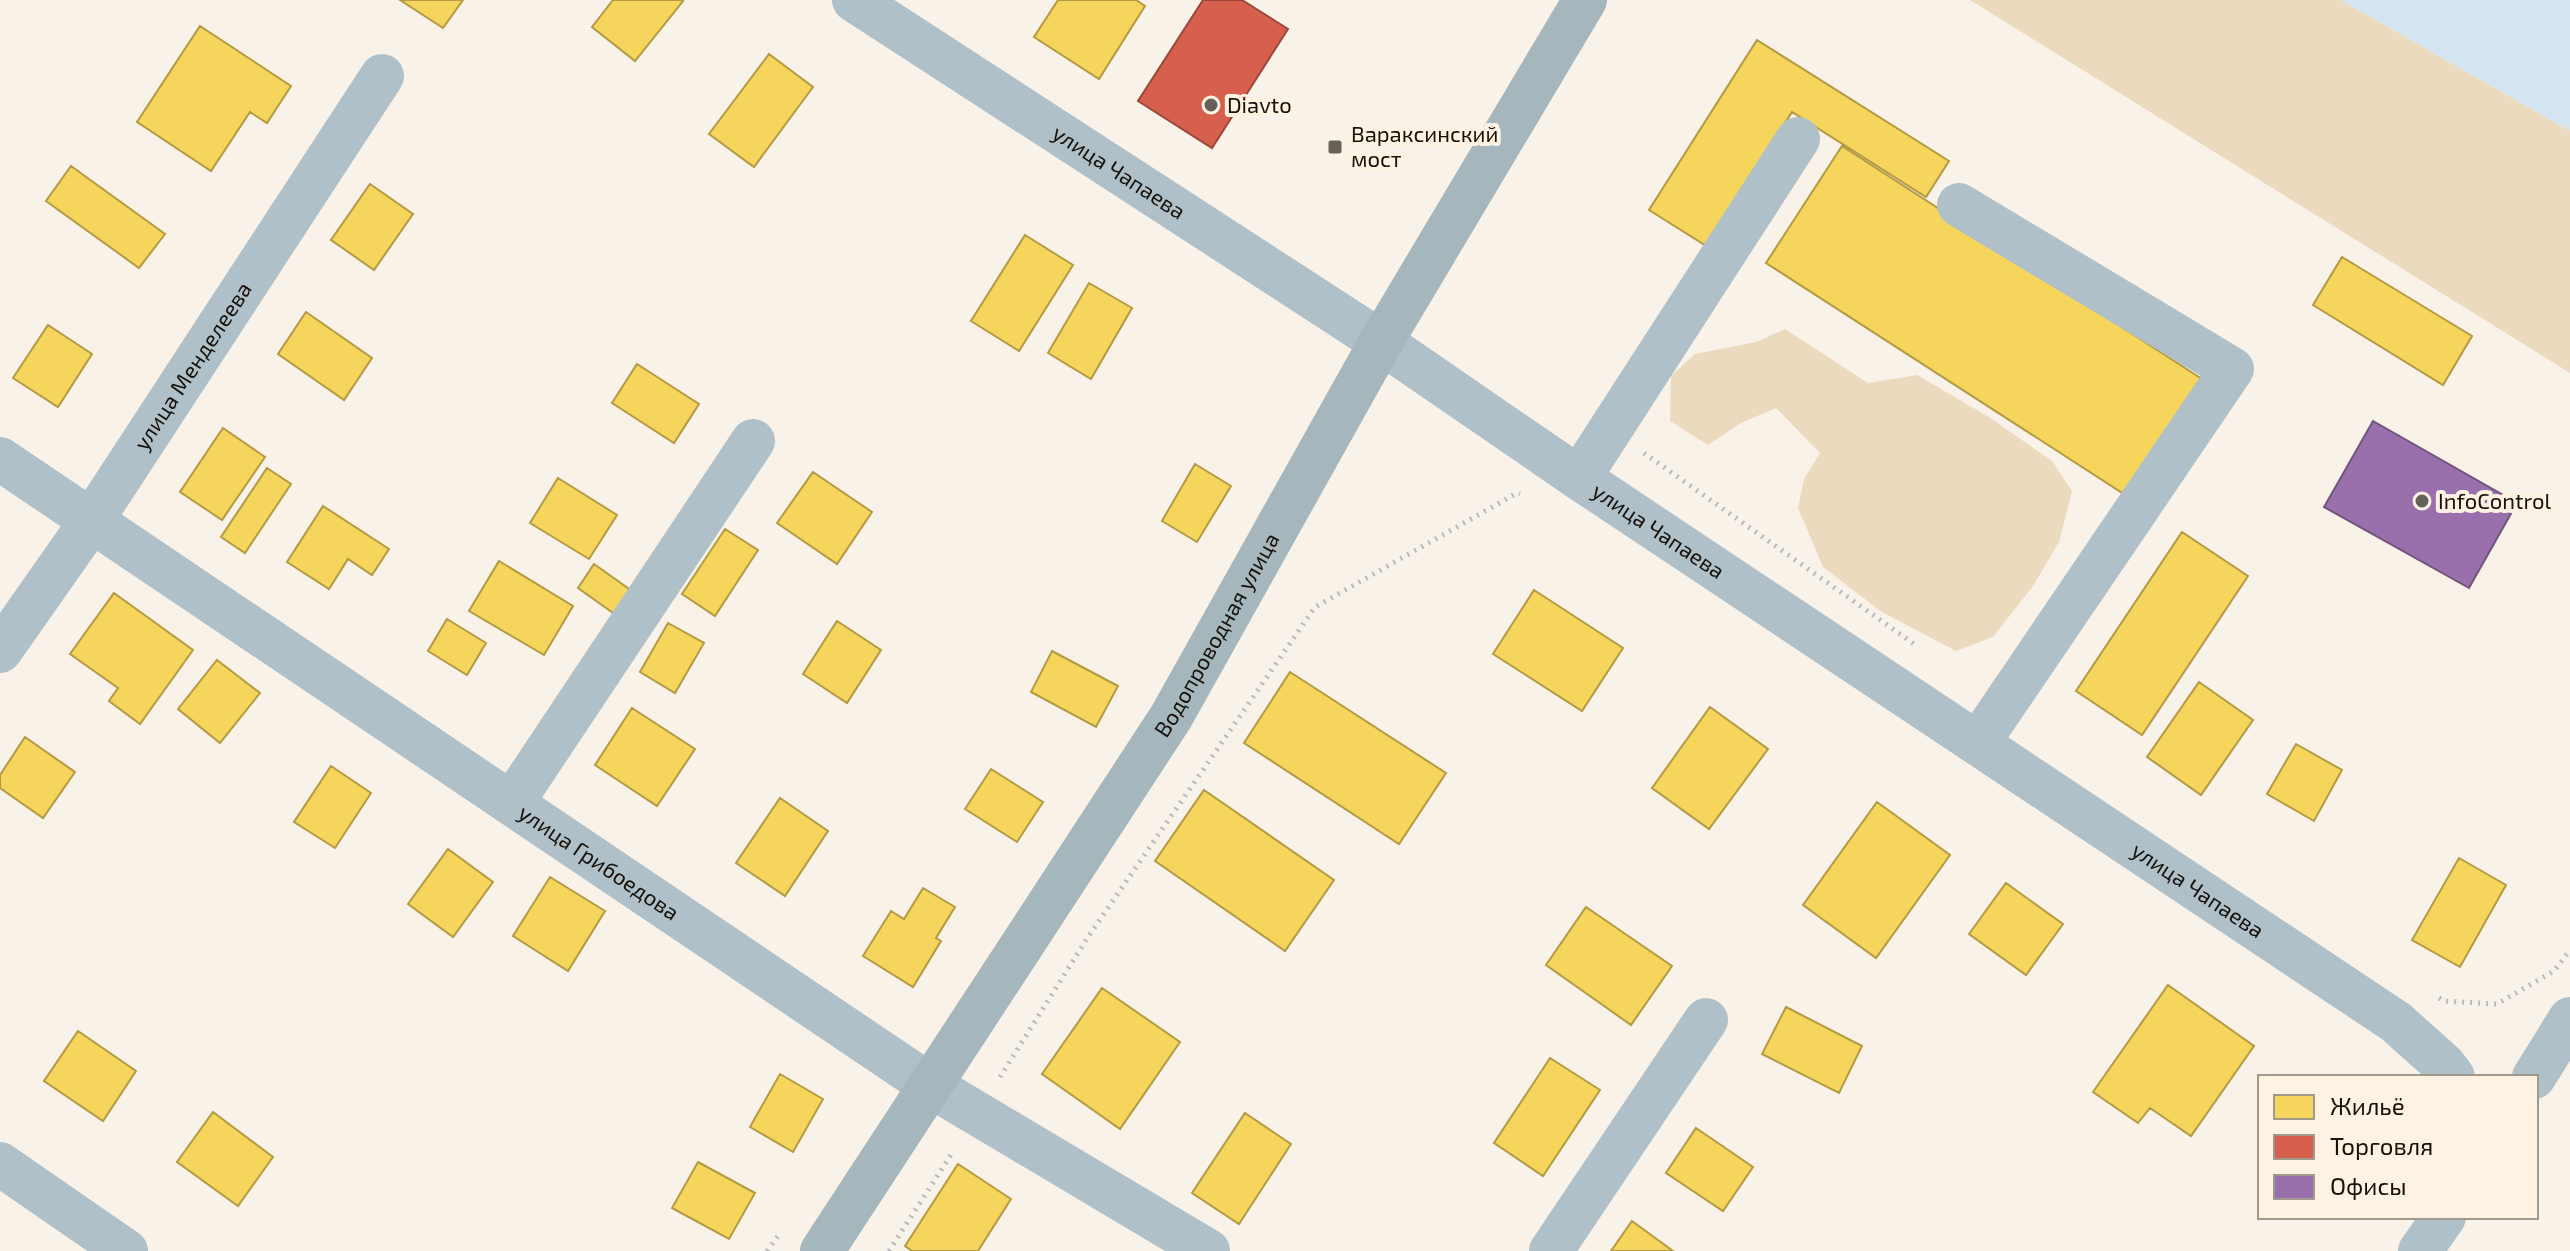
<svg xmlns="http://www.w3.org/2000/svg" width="2570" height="1251" viewBox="0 0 2570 1251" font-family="'Exo 2',sans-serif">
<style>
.green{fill:#ecdabf}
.water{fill:#d4e5f2}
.homes{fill:#f6d55c;stroke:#b39a43;stroke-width:2}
.shops{fill:#d6604d;stroke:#9c4839;stroke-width:2}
.offices{fill:#9970ab;stroke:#72547b;stroke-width:2}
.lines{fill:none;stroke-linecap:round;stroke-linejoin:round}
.path{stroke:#b3bbbe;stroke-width:5;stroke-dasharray:2 6;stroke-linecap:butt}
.minor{stroke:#b0c0c8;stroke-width:44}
.major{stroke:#a6b6bd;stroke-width:44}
.poi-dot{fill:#656058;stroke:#fef3e3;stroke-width:3}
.labels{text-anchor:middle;stroke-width:8;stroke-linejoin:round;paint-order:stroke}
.poi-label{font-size:22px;fill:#16110a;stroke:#fef3e3;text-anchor:start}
.street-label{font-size:22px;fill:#16110a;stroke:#fef3e3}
</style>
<rect width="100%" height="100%" fill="#f8f2e9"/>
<path class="green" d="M 1970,0 L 2341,0 L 2570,131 L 2570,373 Z
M 1785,329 L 1868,383 L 1917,375 L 1989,417 L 2052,461 L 2072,491 L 2059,542 L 2033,586 L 1993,637 L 1956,651 L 1882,612 L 1823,567 L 1798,508 L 1804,479 L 1820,453 L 1776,408 L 1741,423 L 1708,445 L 1670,421 L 1671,376 L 1695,354 L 1756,342 Z"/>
<path class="water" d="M 2341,0 L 2570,0 L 2570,131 Z"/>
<path class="homes" d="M 400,0 L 463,0 L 443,28 Z
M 613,0 L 681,0 L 683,1 L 635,61 L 592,27 Z
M 1058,0 L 1136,0 L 1145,6 L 1099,79 L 1034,37 Z
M 200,26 L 291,86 L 267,123 L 250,112 L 211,171 L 137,122 Z
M 1757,40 L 1949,161 L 1926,197 L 1792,112 L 1708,247 L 1649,210 Z
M 769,54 L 813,87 L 754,167 L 709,134 Z
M 1842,146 L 2202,379 L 2127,496 L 1766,263 Z
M 71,166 L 165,234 L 139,268 L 46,201 Z
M 370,184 L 413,214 L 374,270 L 331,240 Z
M 1025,235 L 1073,265 L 1019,351 L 971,321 Z
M 2342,257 L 2472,336 L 2443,385 L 2313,305 Z
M 1089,283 L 1132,308 L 1091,379 L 1048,353 Z
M 306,312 L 372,358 L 344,400 L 278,354 Z
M 48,325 L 92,354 L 58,407 L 13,378 Z
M 637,364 L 699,404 L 674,443 L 612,403 Z
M 223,428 L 265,457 L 222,520 L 180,492 Z
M 1195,464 L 1231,486 L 1197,542 L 1162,521 Z
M 267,468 L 291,484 L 245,553 L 221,537 Z
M 813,472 L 872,512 L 837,564 L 777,523 Z
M 558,478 L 617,515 L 589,559 L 530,523 Z
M 323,506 L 389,549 L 372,575 L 348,559 L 329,589 L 287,562 Z
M 725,529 L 758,550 L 715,616 L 682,594 Z
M 2182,532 L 2248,576 L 2142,735 L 2076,691 Z
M 499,561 L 573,606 L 544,655 L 469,611 Z
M 594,564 L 632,591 L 616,615 L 578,588 Z
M 1534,590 L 1623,648 L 1582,711 L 1493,654 Z
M 114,593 L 193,650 L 140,724 L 109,701 L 118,688 L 70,654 Z
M 447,619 L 486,643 L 467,675 L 428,651 Z
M 837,621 L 881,650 L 847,703 L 803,674 Z
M 668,623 L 704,643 L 675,693 L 640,672 Z
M 1052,651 L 1118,686 L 1096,727 L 1031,692 Z
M 217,660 L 260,693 L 220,743 L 178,709 Z
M 1290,672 L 1446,773 L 1399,844 L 1244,743 Z
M 2199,682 L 2253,720 L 2201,795 L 2147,757 Z
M 1710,707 L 1768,749 L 1709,829 L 1652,788 Z
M 632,708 L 695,749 L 657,806 L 595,765 Z
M 25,737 L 75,772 L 43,818 L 0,788 L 0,775 Z
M 2296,744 L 2342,770 L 2314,821 L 2267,794 Z
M 331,766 L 371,793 L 335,848 L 294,822 Z
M 991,769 L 1043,802 L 1017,842 L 965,809 Z
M 1204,790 L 1334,880 L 1285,951 L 1155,861 Z
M 780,798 L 828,831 L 785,896 L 736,863 Z
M 1877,802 L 1950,855 L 1876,958 L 1803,905 Z
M 448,849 L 493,882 L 453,937 L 408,904 Z
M 2459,858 L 2506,885 L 2460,967 L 2412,940 Z
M 550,877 L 605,911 L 568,971 L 513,936 Z
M 2006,883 L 2063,924 L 2026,975 L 1969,934 Z
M 923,888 L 955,907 L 936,938 L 941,941 L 913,987 L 863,956 L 891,911 L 904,919 Z
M 1586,907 L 1672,966 L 1631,1025 L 1546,965 Z
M 2168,985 L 2254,1046 L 2191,1136 L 2150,1108 L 2138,1123 L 2093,1092 Z
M 1102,988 L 1180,1042 L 1120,1129 L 1042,1074 Z
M 1786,1007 L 1862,1046 L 1839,1093 L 1762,1054 Z
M 78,1031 L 136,1071 L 103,1121 L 44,1081 Z
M 1550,1058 L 1600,1090 L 1543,1176 L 1494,1143 Z
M 780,1074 L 823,1099 L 793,1152 L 750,1127 Z
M 213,1112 L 273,1157 L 238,1206 L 177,1162 Z
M 1245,1113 L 1291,1144 L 1239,1224 L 1192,1193 Z
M 1696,1128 L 1753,1167 L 1723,1211 L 1666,1173 Z
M 698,1162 L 755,1193 L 729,1239 L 672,1208 Z
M 958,1164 L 1011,1199 L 978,1251 L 912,1251 L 905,1246 Z
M 1632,1221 L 1673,1251 L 1611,1251 Z"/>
<path class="shops" d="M 1203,0 L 1242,0 L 1288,29 L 1212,148 L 1138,101 Z"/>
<path class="offices" d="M 2373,421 L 2517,503 L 2469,588 L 2324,507 Z"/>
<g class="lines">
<path class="path" d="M 1644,453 L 1917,646
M 2439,998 L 2444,1001 L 2497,1004 L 2554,971 L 2570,950
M 1000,1077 L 1088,937 L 1315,607 L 1517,493 L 1520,494
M 767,1251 L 781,1232
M 889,1251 L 954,1150"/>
<g class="minor">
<path id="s1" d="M 854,0 L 1381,342 L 1579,478 L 2396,1022 L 2444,1065 L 2453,1077"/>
<path d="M 1959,205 L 2232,369 L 1978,743"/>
<path id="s2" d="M 0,459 L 931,1086 L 1208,1251"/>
<path d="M 1579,478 L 1798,139"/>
<path id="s3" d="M 0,651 L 92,520 L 382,76"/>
<path d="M 512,803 L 753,441"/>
<path d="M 2534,1077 L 2570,1019"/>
<path d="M 0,1164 L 126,1251"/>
<path d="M 1551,1251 L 1706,1020"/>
<path d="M 2420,1251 L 2444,1217"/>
</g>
<path class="major" id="s4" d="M 822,1251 L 1171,717 L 1381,342 L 1585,0"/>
</g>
<g class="poi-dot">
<circle cx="1211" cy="105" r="8"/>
<rect x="1327" y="139" width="16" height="16" rx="4"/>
<circle cx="2422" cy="501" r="8"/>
</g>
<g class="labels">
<g class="poi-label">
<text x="1227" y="113">Diavto</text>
<text x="1351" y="142">Вараксинский<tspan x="1351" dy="25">мост</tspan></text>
<text x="2438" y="509">InfoControl</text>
</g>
<g class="street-label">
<text dy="8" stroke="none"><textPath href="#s1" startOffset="316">улица Чапаева</textPath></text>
<text dy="8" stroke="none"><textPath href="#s3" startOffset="344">улица Менделеева</textPath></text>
<text dy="8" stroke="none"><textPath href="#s1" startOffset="964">улица Чапаева</textPath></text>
<text dy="8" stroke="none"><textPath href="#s4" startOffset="732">Водопроводная улица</textPath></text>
<text dy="8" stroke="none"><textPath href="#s2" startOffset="722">улица Грибоедова</textPath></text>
<text dy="8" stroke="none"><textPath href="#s1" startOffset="1612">улица Чапаева</textPath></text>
</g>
</g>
<rect x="2258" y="1075" width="280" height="144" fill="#fef3e3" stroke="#a1998c" stroke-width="2"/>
<rect x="2274" y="1095" width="40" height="24" fill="#f6d55c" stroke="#a1998c" stroke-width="2"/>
<text x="2330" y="1115" font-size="24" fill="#16110a">Жильё</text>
<rect x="2274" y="1135" width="40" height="24" fill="#d6604d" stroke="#a1998c" stroke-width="2"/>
<text x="2330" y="1155" font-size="24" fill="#16110a">Торговля</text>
<rect x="2274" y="1175" width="40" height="24" fill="#9970ab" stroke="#a1998c" stroke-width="2"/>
<text x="2330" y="1195" font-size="24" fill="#16110a">Офисы</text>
</svg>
